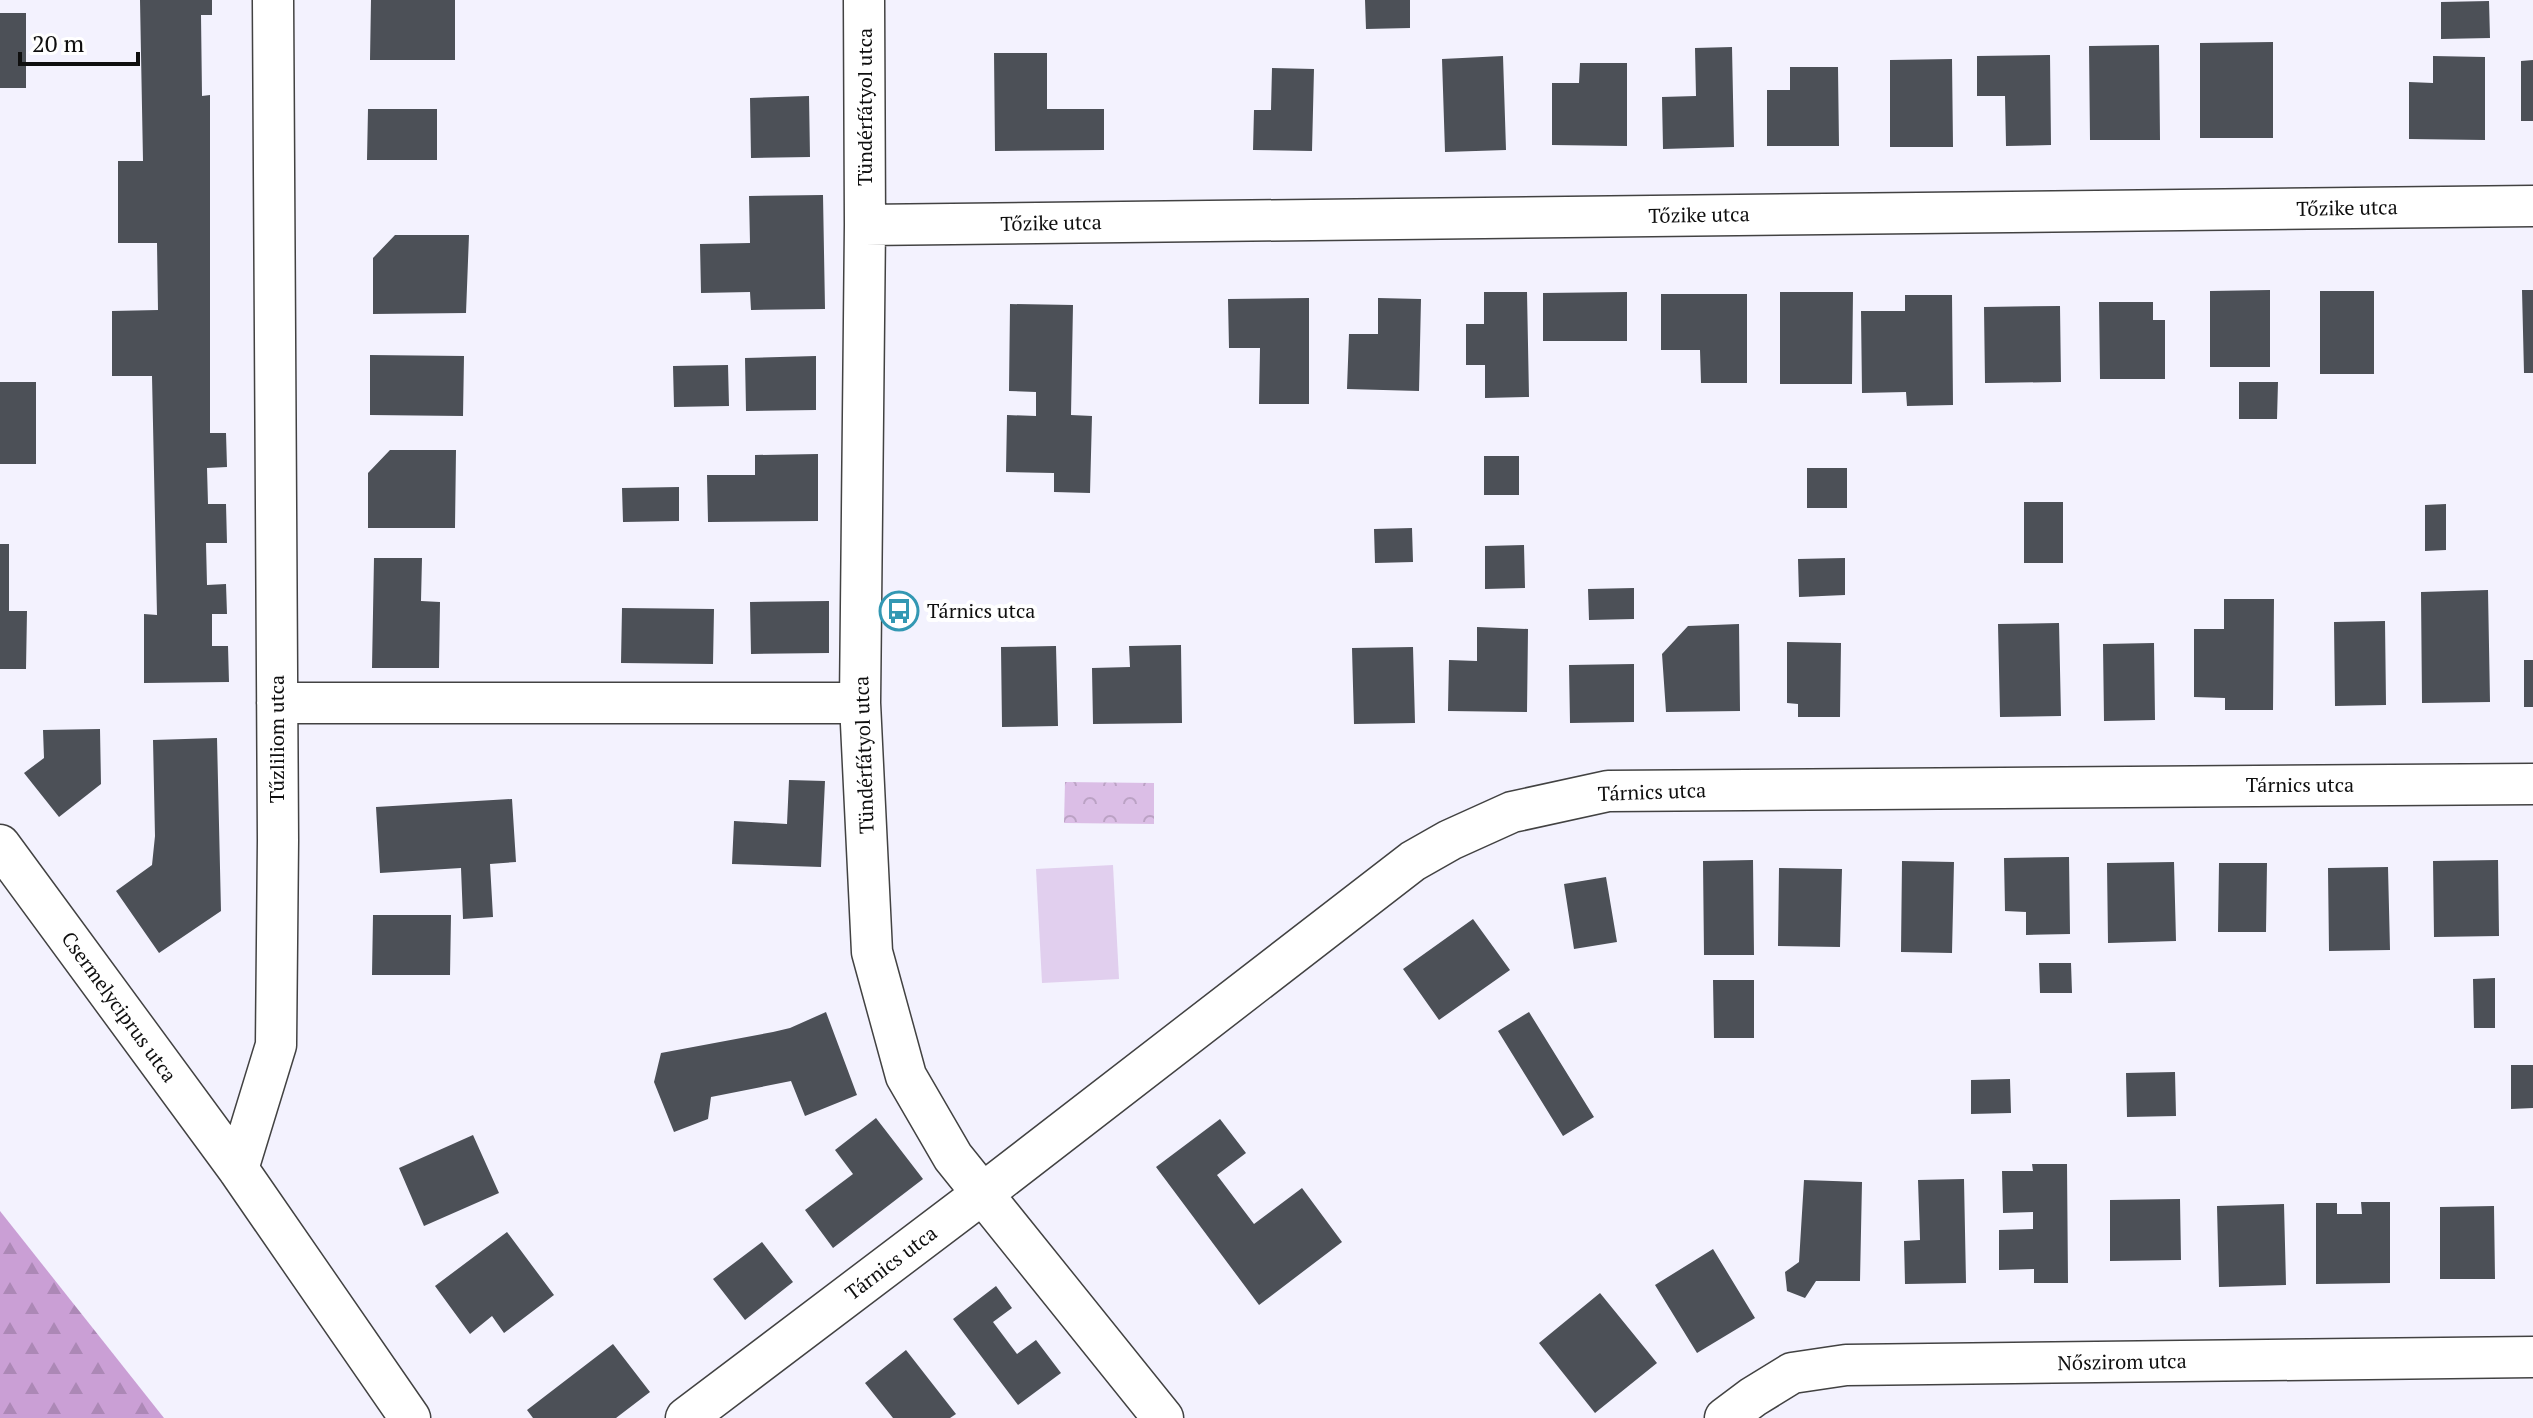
<svg xmlns="http://www.w3.org/2000/svg" width="2533" height="1418" viewBox="0 0 2533 1418" font-family="'PT Serif',serif">
<style>
.forest{fill:url(#forest-firs)}
.park{fill:url(#park-crowns)}
.pitch{fill:#e1cfee}
.building{fill:#4c5057}
.lines{fill:none;stroke-linecap:round;stroke-linejoin:round}
.minor-casing{stroke:#424242;stroke-width:43}
.minor{stroke:#fff;stroke-width:40}
.labels{text-anchor:middle;stroke-width:8;stroke-linejoin:round;paint-order:stroke}
.street-label{font-size:20px;fill:#0f0f0f;stroke:#fff}
.poi-label{font-size:20px;fill:#0f0f0f;stroke:#fff;text-anchor:start}
</style>
<defs>
<pattern id="forest-firs" width="22" height="20" patternUnits="userSpaceOnUse" patternTransform="scale(2)"><rect width="22" height="20" fill="#ca9fd5"/><path d="M5 1l3.5 6h-7zM16 11l3.5 6h-7z" fill="#ac88b6"/></pattern>
<pattern id="park-crowns" width="20" height="18" patternUnits="userSpaceOnUse" patternTransform="scale(2)"><rect width="20" height="18" fill="#dbbee6"/><path d="M2 6a3 3 0 1 1 6 0M12 15a3 3 0 1 1 6 0" fill="none" stroke="#bba2c4"/></pattern>
</defs>
<rect width="100%" height="100%" fill="#f3f2fe"/>
<path class="forest" d="M 0,1211 L 164,1418 L 0,1418 Z"/>
<path class="park" d="M 1065,782 L 1154,783 L 1154,824 L 1064,823 Z"/>
<path class="pitch" d="M 1113,865 L 1119,979 L 1042,983 L 1036,869 Z"/>
<path class="building" d="M 140,0 L 212,0 L 212,15 L 201,15 L 202,96 L 210,95 L 210,433 L 226,433 L 227,467 L 207,468 L 208,504 L 226,504 L 227,543 L 206,543 L 207,585 L 226,584 L 227,614 L 212,614 L 212,646 L 228,646 L 229,682 L 144,683 L 144,614 L 157,615 L 152,376 L 112,376 L 112,311 L 158,310 L 157,243 L 118,243 L 118,161 L 143,161 Z
M 371,0 L 455,0 L 455,60 L 370,60 Z
M 1365,0 L 1410,0 L 1410,28 L 1366,29 Z
M 2489,1 L 2490,38 L 2441,39 L 2441,2 Z
M 0,13 L 26,13 L 26,88 L 0,88 Z
M 2273,42 L 2273,138 L 2200,138 L 2200,43 Z
M 2159,45 L 2160,140 L 2090,140 L 2089,46 Z
M 1732,47 L 1734,147 L 1663,149 L 1662,97 L 1696,96 L 1695,48 Z
M 994,53 L 1047,53 L 1047,109 L 1104,109 L 1104,150 L 995,151 Z
M 2050,55 L 2051,145 L 2006,146 L 2005,96 L 1977,96 L 1977,56 Z
M 1503,56 L 1506,150 L 1445,152 L 1442,59 Z
M 2433,56 L 2485,57 L 2485,140 L 2409,139 L 2409,82 L 2433,83 Z
M 1952,59 L 1953,147 L 1890,147 L 1890,60 Z
M 2533,60 L 2533,121 L 2521,121 L 2521,61 Z
M 1580,63 L 1627,63 L 1627,146 L 1552,145 L 1552,83 L 1579,83 Z
M 1790,67 L 1838,67 L 1839,146 L 1767,146 L 1767,90 L 1790,90 Z
M 1272,68 L 1314,69 L 1312,151 L 1253,150 L 1254,110 L 1271,110 Z
M 809,96 L 810,157 L 751,158 L 750,98 Z
M 368,109 L 437,109 L 437,160 L 367,160 Z
M 823,195 L 825,309 L 751,310 L 750,292 L 701,293 L 700,244 L 750,243 L 749,196 Z
M 395,235 L 469,235 L 466,313 L 373,314 L 373,258 Z
M 2270,290 L 2270,367 L 2210,367 L 2210,291 Z
M 2522,290 L 2533,290 L 2533,373 L 2524,373 Z
M 2320,291 L 2374,291 L 2374,374 L 2320,374 Z
M 1484,292 L 1527,292 L 1529,397 L 1485,398 L 1485,365 L 1466,365 L 1466,324 L 1484,324 Z
M 1627,292 L 1627,341 L 1543,341 L 1543,293 Z
M 1780,292 L 1853,292 L 1852,384 L 1780,384 Z
M 1661,294 L 1747,294 L 1747,383 L 1701,383 L 1700,350 L 1661,350 Z
M 1905,295 L 1952,295 L 1953,405 L 1907,406 L 1906,392 L 1862,393 L 1861,311 L 1905,311 Z
M 1309,298 L 1309,404 L 1259,404 L 1260,348 L 1229,348 L 1228,299 Z
M 1378,298 L 1421,299 L 1419,391 L 1347,389 L 1349,334 L 1378,334 Z
M 2099,302 L 2153,302 L 2153,320 L 2165,320 L 2165,379 L 2100,379 Z
M 1010,304 L 1073,305 L 1071,415 L 1092,416 L 1090,493 L 1054,492 L 1054,473 L 1006,472 L 1007,415 L 1036,416 L 1036,392 L 1009,391 Z
M 2060,306 L 2061,382 L 1985,383 L 1984,307 Z
M 370,355 L 464,356 L 463,416 L 370,415 Z
M 816,356 L 816,410 L 746,411 L 745,358 Z
M 728,365 L 729,406 L 674,407 L 673,366 Z
M 0,382 L 36,382 L 36,464 L 0,464 Z
M 2239,382 L 2278,382 L 2277,419 L 2239,419 Z
M 390,450 L 456,450 L 455,528 L 368,528 L 368,473 Z
M 818,454 L 818,521 L 708,522 L 707,475 L 755,475 L 755,455 Z
M 1484,456 L 1519,456 L 1519,495 L 1484,495 Z
M 1807,468 L 1847,468 L 1847,508 L 1807,508 Z
M 679,487 L 679,521 L 623,522 L 622,488 Z
M 2024,502 L 2063,502 L 2063,563 L 2024,563 Z
M 2446,504 L 2446,550 L 2425,551 L 2425,505 Z
M 1412,528 L 1413,562 L 1375,563 L 1374,529 Z
M 0,544 L 9,544 L 9,611 L 27,611 L 26,669 L 0,669 Z
M 1524,545 L 1525,588 L 1485,589 L 1485,546 Z
M 374,558 L 422,558 L 421,601 L 440,602 L 439,668 L 372,668 Z
M 1845,558 L 1845,595 L 1799,597 L 1798,559 Z
M 1634,588 L 1634,619 L 1589,620 L 1588,589 Z
M 2488,590 L 2490,702 L 2422,703 L 2421,592 Z
M 2224,599 L 2274,599 L 2273,710 L 2225,710 L 2225,698 L 2194,697 L 2194,629 L 2224,629 Z
M 829,601 L 829,653 L 751,654 L 750,602 Z
M 622,608 L 714,609 L 713,664 L 621,663 Z
M 2385,621 L 2386,705 L 2335,706 L 2334,622 Z
M 2059,623 L 2061,716 L 2000,717 L 1998,624 Z
M 1739,624 L 1740,711 L 1666,712 L 1662,654 L 1688,626 Z
M 1477,627 L 1528,629 L 1527,712 L 1448,711 L 1449,660 L 1477,661 Z
M 1787,642 L 1841,643 L 1840,717 L 1798,717 L 1798,704 L 1787,703 Z
M 2154,643 L 2155,720 L 2104,721 L 2103,644 Z
M 1181,645 L 1182,723 L 1093,724 L 1092,668 L 1130,667 L 1129,646 Z
M 1056,646 L 1058,726 L 1002,727 L 1001,647 Z
M 1413,647 L 1415,723 L 1354,724 L 1352,648 Z
M 2524,660 L 2533,660 L 2533,707 L 2524,707 Z
M 1634,664 L 1634,722 L 1570,723 L 1569,665 Z
M 100,729 L 101,784 L 59,817 L 24,773 L 44,758 L 43,730 Z
M 217,738 L 221,911 L 159,953 L 116,891 L 152,865 L 155,836 L 153,740 Z
M 789,780 L 825,781 L 821,867 L 732,864 L 734,821 L 787,824 Z
M 512,799 L 516,862 L 490,864 L 493,917 L 463,919 L 461,868 L 380,873 L 376,807 Z
M 2069,857 L 2070,934 L 2026,935 L 2026,912 L 2005,911 L 2004,858 Z
M 1753,860 L 1754,955 L 1704,955 L 1703,861 Z
M 2498,860 L 2499,936 L 2434,937 L 2433,861 Z
M 1902,861 L 1954,862 L 1952,953 L 1901,952 Z
M 2174,862 L 2176,941 L 2108,943 L 2107,863 Z
M 2219,863 L 2267,863 L 2266,932 L 2218,932 Z
M 2388,867 L 2390,950 L 2329,951 L 2328,868 Z
M 1779,868 L 1842,869 L 1840,947 L 1778,946 Z
M 1606,877 L 1617,942 L 1574,949 L 1564,884 Z
M 373,915 L 451,915 L 450,975 L 372,975 Z
M 1473,919 L 1510,970 L 1439,1020 L 1403,969 Z
M 2039,963 L 2071,963 L 2072,993 L 2040,993 Z
M 2495,978 L 2495,1028 L 2474,1028 L 2473,979 Z
M 1713,980 L 1754,980 L 1754,1038 L 1714,1038 Z
M 826,1012 L 857,1095 L 805,1116 L 791,1081 L 711,1097 L 708,1119 L 674,1132 L 654,1082 L 661,1053 L 773,1032 L 790,1028 Z
M 1529,1012 L 1594,1117 L 1563,1136 L 1498,1031 Z
M 2511,1065 L 2533,1065 L 2533,1108 L 2511,1109 Z
M 2175,1072 L 2176,1116 L 2127,1117 L 2126,1073 Z
M 2010,1079 L 2011,1113 L 1971,1114 L 1971,1080 Z
M 876,1118 L 923,1179 L 833,1248 L 805,1210 L 853,1174 L 835,1150 Z
M 1220,1119 L 1246,1153 L 1217,1175 L 1254,1224 L 1302,1188 L 1342,1242 L 1259,1305 L 1156,1167 Z
M 473,1135 L 499,1193 L 424,1226 L 399,1168 Z
M 2032,1164 L 2067,1164 L 2068,1283 L 2034,1283 L 2034,1269 L 1999,1270 L 1999,1230 L 2033,1229 L 2033,1212 L 2003,1213 L 2002,1171 L 2033,1171 Z
M 1964,1179 L 1966,1283 L 1905,1284 L 1904,1241 L 1920,1240 L 1918,1180 Z
M 1804,1180 L 1862,1182 L 1860,1281 L 1816,1281 L 1805,1298 L 1787,1291 L 1785,1272 L 1799,1262 Z
M 2180,1199 L 2181,1260 L 2110,1261 L 2110,1200 Z
M 2361,1202 L 2390,1202 L 2390,1283 L 2316,1284 L 2316,1203 L 2337,1203 L 2337,1214 L 2362,1214 Z
M 2284,1204 L 2286,1285 L 2219,1287 L 2217,1206 Z
M 2494,1206 L 2495,1279 L 2440,1279 L 2440,1207 Z
M 507,1232 L 554,1295 L 504,1333 L 492,1316 L 470,1334 L 435,1286 Z
M 762,1242 L 793,1282 L 745,1320 L 713,1279 Z
M 1713,1249 L 1755,1318 L 1697,1353 L 1655,1285 Z
M 996,1286 L 1012,1308 L 993,1322 L 1017,1354 L 1036,1340 L 1061,1373 L 1018,1405 L 953,1319 Z
M 1600,1293 L 1657,1363 L 1595,1413 L 1539,1343 Z
M 613,1344 L 650,1392 L 616,1418 L 533,1418 L 527,1410 Z
M 906,1350 L 956,1414 L 950,1418 L 893,1418 L 865,1383 Z"/>
<g class="lines">
<g class="minor-casing">
<path id="minor" d="M 864,0 L 865,225 L 860,703 L 872,952 L 906,1076 L 953,1157 L 1163,1418
M 865,225 L 2533,206
M 277,703 L 860,703
M 0,845 L 238,1169 L 410,1418
M 238,1169 L 276,1045 L 278,840 L 273,0
M 686,1418 L 982,1194 L 1413,861 L 1450,840 L 1512,812 L 1608,791 L 2533,784
M 1725,1418 L 1753,1397 L 1792,1373 L 1846,1365 L 2533,1357"/>
</g>
<use href="#minor" class="minor"/>
</g>
<defs>
<g id="bus-ring" transform="scale(2)"><circle r="9.5" fill="#fff" stroke="#3398b3" stroke-width="1.5"/><path d="M-5-6H5V4H4V6H2V4H-2V6H-4V4H-5ZM-3.5-4V0h7V-4ZM-3.5 1.2v1.5H-2V1.2ZM2 1.2v1.5H3.5V1.2Z" fill="#3398b3"/></g>
</defs>
<g fill-rule="evenodd">
<use href="#bus-ring" x="899" y="611"/>
</g>
<g class="labels">
<g class="street-label">
<text transform="translate(865 107) rotate(-90)" y="7">Tündérfátyol utca</text>
<text transform="translate(2347 208) rotate(-1)" y="7">Tőzike utca</text>
<text transform="translate(1699 215) rotate(-1)" y="7">Tőzike utca</text>
<text transform="translate(1051 223) rotate(-1)" y="7">Tőzike utca</text>
<text transform="translate(277 739) rotate(-90)" y="7">Tűzliliom utca</text>
<text transform="translate(864 755) rotate(-92)" y="7">Tündérfátyol utca</text>
<text x="2300" y="792">Tárnics utca</text>
<text transform="translate(1652 792) rotate(-2)" y="7">Tárnics utca</text>
<text transform="translate(119 1007) rotate(54)" y="7">Csermelyciprus utca</text>
<text transform="translate(891 1263) rotate(-37)" y="7">Tárnics utca</text>
<text transform="translate(2122 1362) rotate(-1)" y="7">Nőszirom utca</text>
</g>
<g class="poi-label">
<text x="927" y="618">Tárnics utca</text>
</g>
</g>
<path d="M20 52v12h118v-12" fill="none" stroke="#0f0f0f" stroke-width="4"/>
<text x="32" y="52" font-size="24" fill="#0f0f0f" stroke="#ffffff" stroke-width="6" paint-order="stroke">20 m</text>
</svg>
